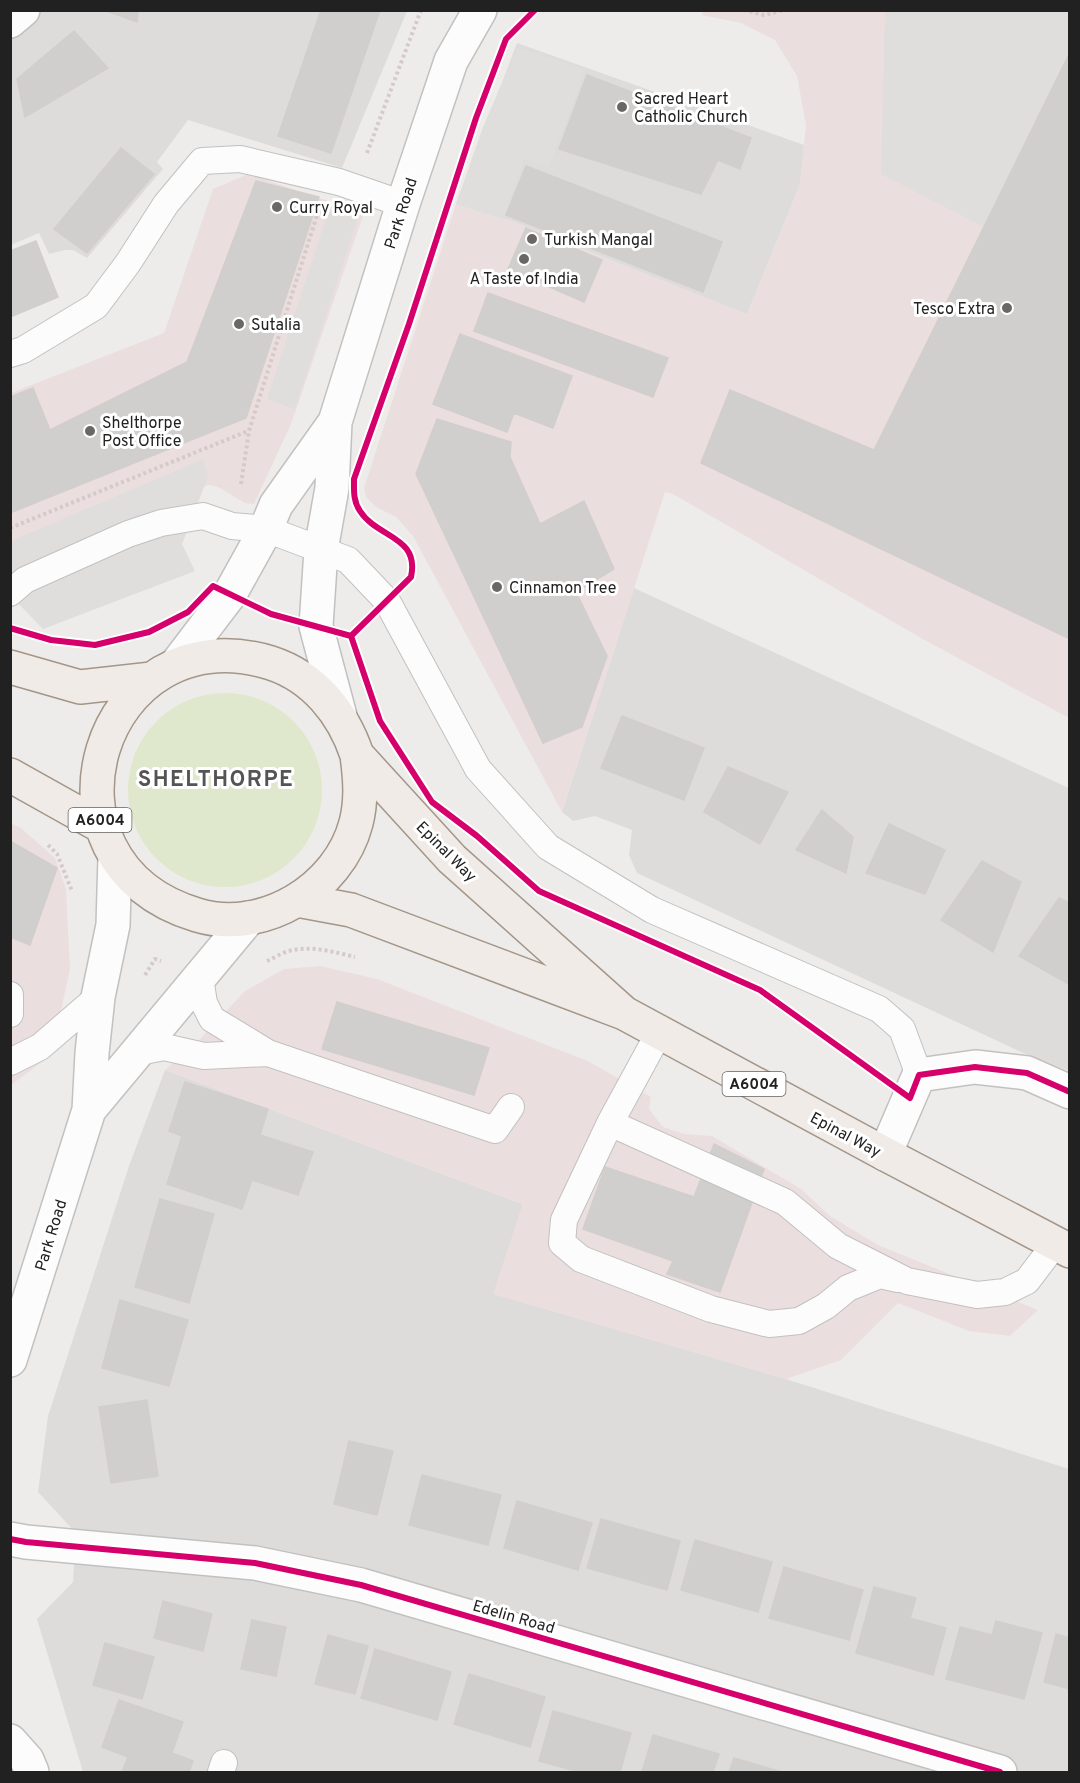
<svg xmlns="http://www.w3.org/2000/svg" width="1080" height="1783" viewBox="0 0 1080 1783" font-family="Overpass,sans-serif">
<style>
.residential{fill:#dedcdb}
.commercial{fill:#ebdede}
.religious{fill:#dddcdb}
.grass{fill:#dfe8cc}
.parking{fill:#dfdedd}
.building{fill:#d1cfcd;stroke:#d1cecc;stroke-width:1.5}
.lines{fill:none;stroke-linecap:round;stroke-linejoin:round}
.service-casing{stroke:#c2c1c0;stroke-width:28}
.minor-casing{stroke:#c2c1c0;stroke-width:36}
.tertiary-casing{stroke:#c2c1c0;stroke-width:36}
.primary-casing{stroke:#a39688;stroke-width:36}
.path{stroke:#d6cac9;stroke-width:4;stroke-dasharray:3 3;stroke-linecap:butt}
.service{stroke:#fcfcfc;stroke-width:26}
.minor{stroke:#fcfcfc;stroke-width:33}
.tertiary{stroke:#fcfcfc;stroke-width:33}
.primary{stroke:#f1ebe7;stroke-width:33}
.cycleway-casing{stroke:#fff;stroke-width:10}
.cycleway{stroke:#d6006c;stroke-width:6}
.poi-dot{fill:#696867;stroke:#fff;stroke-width:2}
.labels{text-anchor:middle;stroke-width:6;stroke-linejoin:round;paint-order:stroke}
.shield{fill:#fff;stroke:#646464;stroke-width:1.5}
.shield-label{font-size:15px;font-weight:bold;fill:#212121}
.poi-label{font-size:16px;fill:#212121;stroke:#fff;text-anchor:start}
.street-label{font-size:16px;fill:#212121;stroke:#fff}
.district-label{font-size:22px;font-weight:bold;letter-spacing:1.5px;fill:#545454;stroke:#fff}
</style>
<rect width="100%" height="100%" fill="#eeecea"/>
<path class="residential" d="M 11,11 L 407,11 L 342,168 L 188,120 L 157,162 L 163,169 L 87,258 L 73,250 L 65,250 L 49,254 L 39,233 L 11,245 Z
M 634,588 L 1069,788 L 1069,1071 L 1021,1052 L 637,873 L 629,855 L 632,830 L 595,816 L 573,821 L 562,812 Z
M 165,1070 L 523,1204 L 494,1294 L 786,1379 L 1069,1469 L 1069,1772 L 83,1772 L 37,1619 L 73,1582 L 76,1533 L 38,1492 L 48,1416 L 129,1166 Z"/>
<path class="commercial" d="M 703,11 L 1069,11 L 1069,718 L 921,638 L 673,494 L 665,492 L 562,812 L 413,536 L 396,517 L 376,507 L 366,497 L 364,488 L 456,204 L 512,221 L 747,314 L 800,184 L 806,125 L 797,76 L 775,40 L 741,23 L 702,15 Z
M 248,174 L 364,213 L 291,424 L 254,504 L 245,503 L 218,487 L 210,485 L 188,489 L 11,557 L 11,393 L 164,333 L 213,189 Z
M 10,823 L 21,828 L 55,858 L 66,889 L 70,969 L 60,1015 L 46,1059 L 11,1085 Z
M 320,966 L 377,979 L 588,1061 L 651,1097 L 649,1109 L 663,1127 L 684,1134 L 712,1136 L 801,1189 L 830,1216 L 878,1245 L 1038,1310 L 1010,1336 L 969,1331 L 898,1303 L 841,1360 L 786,1379 L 493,1294 L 523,1204 L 165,1070 L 198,1041 L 245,991 L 284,969 Z"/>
<path class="religious" d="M 517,43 L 804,145 L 800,184 L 747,314 L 512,221 L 456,204 Z"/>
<path class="grass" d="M128 790a97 97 0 1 1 194 0a97 97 0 1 1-194 0Z"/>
<path class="parking" d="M 885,11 L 1069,11 L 1069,52 L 984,227 L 881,174 Z
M 517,48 L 586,69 L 549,167 L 524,159 L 503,219 L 456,204 L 483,127 Z
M 329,209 L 358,218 L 295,409 L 267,399 Z
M 203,459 L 208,477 L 182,544 L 195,571 L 43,629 L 11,596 L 11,541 Z"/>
<path class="building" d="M 104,10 L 138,10 L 137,22 Z
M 321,10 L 380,10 L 331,153 L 278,136 Z
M 74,31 L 108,68 L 25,117 L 17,79 Z
M 1070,52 L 1070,639 L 701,463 L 730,390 L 874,450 Z
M 587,75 L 751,138 L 740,169 L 718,160 L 701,194 L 559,149 Z
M 121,148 L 154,174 L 87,253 L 54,229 Z
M 526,166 L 722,242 L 703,292 L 506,215 Z
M 256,181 L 319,197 L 246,418 L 10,513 L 10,397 L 33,388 L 50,430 L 187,362 Z
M 526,228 L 602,260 L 584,302 L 508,269 Z
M 36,241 L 58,297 L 10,317 L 10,251 Z
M 488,293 L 668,358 L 653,397 L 474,331 Z
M 460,334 L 572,376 L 553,428 L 514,413 L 507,432 L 433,404 Z
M 437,419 L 511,442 L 510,457 L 540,524 L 584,501 L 614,569 L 576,592 L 607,656 L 582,727 L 543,743 L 416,474 Z
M 622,716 L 704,748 L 684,800 L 601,768 Z
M 728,767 L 788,792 L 760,844 L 704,812 Z
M 822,810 L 853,837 L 846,873 L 796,850 Z
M 889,824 L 945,850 L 925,894 L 866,873 Z
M 10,841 L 57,868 L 30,945 L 10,937 Z
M 982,861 L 1021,882 L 993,952 L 941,920 Z
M 1059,898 L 1070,903 L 1070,985 L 1019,956 Z
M 337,1002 L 489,1048 L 474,1095 L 322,1049 Z
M 185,1082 L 268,1109 L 260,1135 L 313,1152 L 298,1195 L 252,1180 L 242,1209 L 167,1184 L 182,1136 L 169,1131 Z
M 714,1144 L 764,1169 L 720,1292 L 667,1274 L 673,1261 L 583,1229 L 605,1167 L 694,1197 Z
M 160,1199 L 214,1214 L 189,1303 L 135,1287 Z
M 120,1300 L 188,1320 L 169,1386 L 102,1368 Z
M 147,1400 L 158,1476 L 111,1483 L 99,1407 Z
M 349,1441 L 393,1451 L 377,1515 L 334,1504 Z
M 422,1475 L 501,1495 L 488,1545 L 409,1525 Z
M 517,1501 L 592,1523 L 578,1570 L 504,1548 Z
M 601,1519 L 680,1541 L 667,1590 L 587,1568 Z
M 695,1540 L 772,1562 L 758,1612 L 681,1590 Z
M 784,1567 L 863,1590 L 849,1640 L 769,1618 Z
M 874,1587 L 916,1598 L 910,1618 L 946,1628 L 933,1675 L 856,1653 Z
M 163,1601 L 212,1614 L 203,1651 L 154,1638 Z
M 252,1620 L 286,1627 L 276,1676 L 241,1669 Z
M 996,1621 L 1042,1633 L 1024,1699 L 946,1679 L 960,1627 L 992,1635 Z
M 1056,1634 L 1070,1638 L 1070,1689 L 1044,1682 Z
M 328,1635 L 368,1646 L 355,1694 L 315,1684 Z
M 105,1643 L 154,1657 L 142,1699 L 93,1685 Z
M 375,1649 L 451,1672 L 437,1720 L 361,1698 Z
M 469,1674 L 545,1697 L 530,1747 L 454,1724 Z
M 119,1700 L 183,1722 L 172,1753 L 193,1761 L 189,1772 L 122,1772 L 128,1757 L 102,1747 Z
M 553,1711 L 631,1733 L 620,1772 L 579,1772 L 539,1761 Z
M 653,1735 L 719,1754 L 713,1772 L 642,1772 Z
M 734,1758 L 782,1772 L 729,1772 Z"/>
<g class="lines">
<g class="service-casing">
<path id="service" d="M 10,354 L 23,350 L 96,306 L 128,263 L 166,204 L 202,161 L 240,159 L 339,182 L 403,204
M 10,593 L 25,580 L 128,534 L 161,523 L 203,516 L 232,526 L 266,529 L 348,560 L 387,601 L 478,769 L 548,847 L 652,910 L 879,1009 L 902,1029 L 919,1075
M 200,978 L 204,1003 L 212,1019 L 268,1053 L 495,1130 L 511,1107
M 10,995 L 10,1014
M 659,1033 L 610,1123 L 785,1202 L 838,1246 L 907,1281 L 977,1295 L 1005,1292 L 1027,1281 L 1055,1244
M 139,1052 L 164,1047 L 204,1056 L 268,1053
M 10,1062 L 40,1047 L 98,997
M 610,1123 L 564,1220 L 562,1243 L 581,1259 L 711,1309 L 769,1324 L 799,1321 L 826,1306 L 848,1288 L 880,1275 L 898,1279
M 221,1772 L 224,1763"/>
</g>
<g class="minor-casing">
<path id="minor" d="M 10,21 L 23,10
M 885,1154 L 919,1075 L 975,1067 L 1027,1073 L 1070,1092
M 10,1539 L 26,1542 L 255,1563 L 361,1585 L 1000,1772"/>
</g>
<g class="tertiary-casing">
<path id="tertiary" d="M 176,665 L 230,594 L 266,529 L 276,505 L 335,422
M 340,716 L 316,626 L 321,550 L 332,488 L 335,422 L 403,204 L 451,61 L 480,10
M 89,1110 L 249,918
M 10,1360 L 89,1110 L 92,1053 L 98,997 L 113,925 L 115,857
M 10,1741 L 27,1760 L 32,1772"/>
</g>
<g class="primary-casing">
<path id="primary" d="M 10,667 L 80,687 L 152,679
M 357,755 C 360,778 362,800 356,823 C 339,889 262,935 197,915 C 20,862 99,610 271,663 C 314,677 343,713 357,755 L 452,859 L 624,1013
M 10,775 L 101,826
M 297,900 L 351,910 L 624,1013 L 885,1154 L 1070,1251"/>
</g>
<path class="path" d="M 744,10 L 764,15 L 784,10
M 516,29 L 535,10
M 367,153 L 421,10
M 241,484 L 249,431 L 317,215
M 367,518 C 385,534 418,545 412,573
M 10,528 L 248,431
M 48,845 L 57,854 L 72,891
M 267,961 C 274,958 281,953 289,951 C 310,945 335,952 355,957
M 145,975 L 155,959 L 161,961"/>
<use href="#service" class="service"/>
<use href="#minor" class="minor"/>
<use href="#tertiary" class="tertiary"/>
<use href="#primary" class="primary"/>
<g class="cycleway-casing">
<path id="cycleway" d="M 10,628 L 51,640 L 95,645 L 149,632 L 188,612 L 213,586 L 271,614 L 351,636
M 351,636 L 380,721 L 432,802 L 477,836 L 539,891 L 760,990 L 910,1098 L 919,1075 L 975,1067 L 1027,1073 L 1070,1092
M 351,636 L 411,577 C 420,536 377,538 360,511 C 353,501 354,490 354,479 L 409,324 L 476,118 L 506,39 L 535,10
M 10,1539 L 26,1542 L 255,1563 L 361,1585 L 1000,1772"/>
</g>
<use href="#cycleway" class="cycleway"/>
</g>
<g class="poi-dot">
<circle cx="622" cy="107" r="6"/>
<circle cx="277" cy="207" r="6"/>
<circle cx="532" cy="239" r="6"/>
<circle cx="524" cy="259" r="6"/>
<circle cx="1007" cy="308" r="6"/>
<circle cx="239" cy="324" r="6"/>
<circle cx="90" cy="431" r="6"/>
<circle cx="497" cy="587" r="6"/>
</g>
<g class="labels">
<g class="shield">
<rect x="68.5" y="808" width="63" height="24" rx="4.5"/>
<rect x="722.5" y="1072" width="63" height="24" rx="4.5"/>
</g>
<g class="shield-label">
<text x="100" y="825">A6004</text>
<text x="754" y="1089">A6004</text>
</g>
<g class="poi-label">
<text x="634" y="104">Sacred Heart<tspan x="634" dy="18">Catholic Church</tspan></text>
<text x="289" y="213">Curry Royal</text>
<text x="544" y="245">Turkish Mangal</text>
<text x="524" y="284" text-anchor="middle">A Taste of India</text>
<text x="995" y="314" text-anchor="end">Tesco Extra</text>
<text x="251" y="330">Sutalia</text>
<text x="102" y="428">Shelthorpe<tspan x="102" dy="18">Post Office</tspan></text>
<text x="509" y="593">Cinnamon Tree</text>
</g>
<g class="street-label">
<text transform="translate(400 213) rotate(-72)" y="6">Park Road</text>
<text transform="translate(447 851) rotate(45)" y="6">Epinal Way</text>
<text transform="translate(846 1134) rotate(28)" y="6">Epinal Way</text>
<text transform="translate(50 1235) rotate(-73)" y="6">Park Road</text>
<text transform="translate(514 1616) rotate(16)" y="6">Edelin Road</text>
</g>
<g class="district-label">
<text x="216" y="786">SHELTHORPE</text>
</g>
</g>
<rect width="1080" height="1783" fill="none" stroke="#212121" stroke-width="24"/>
</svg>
